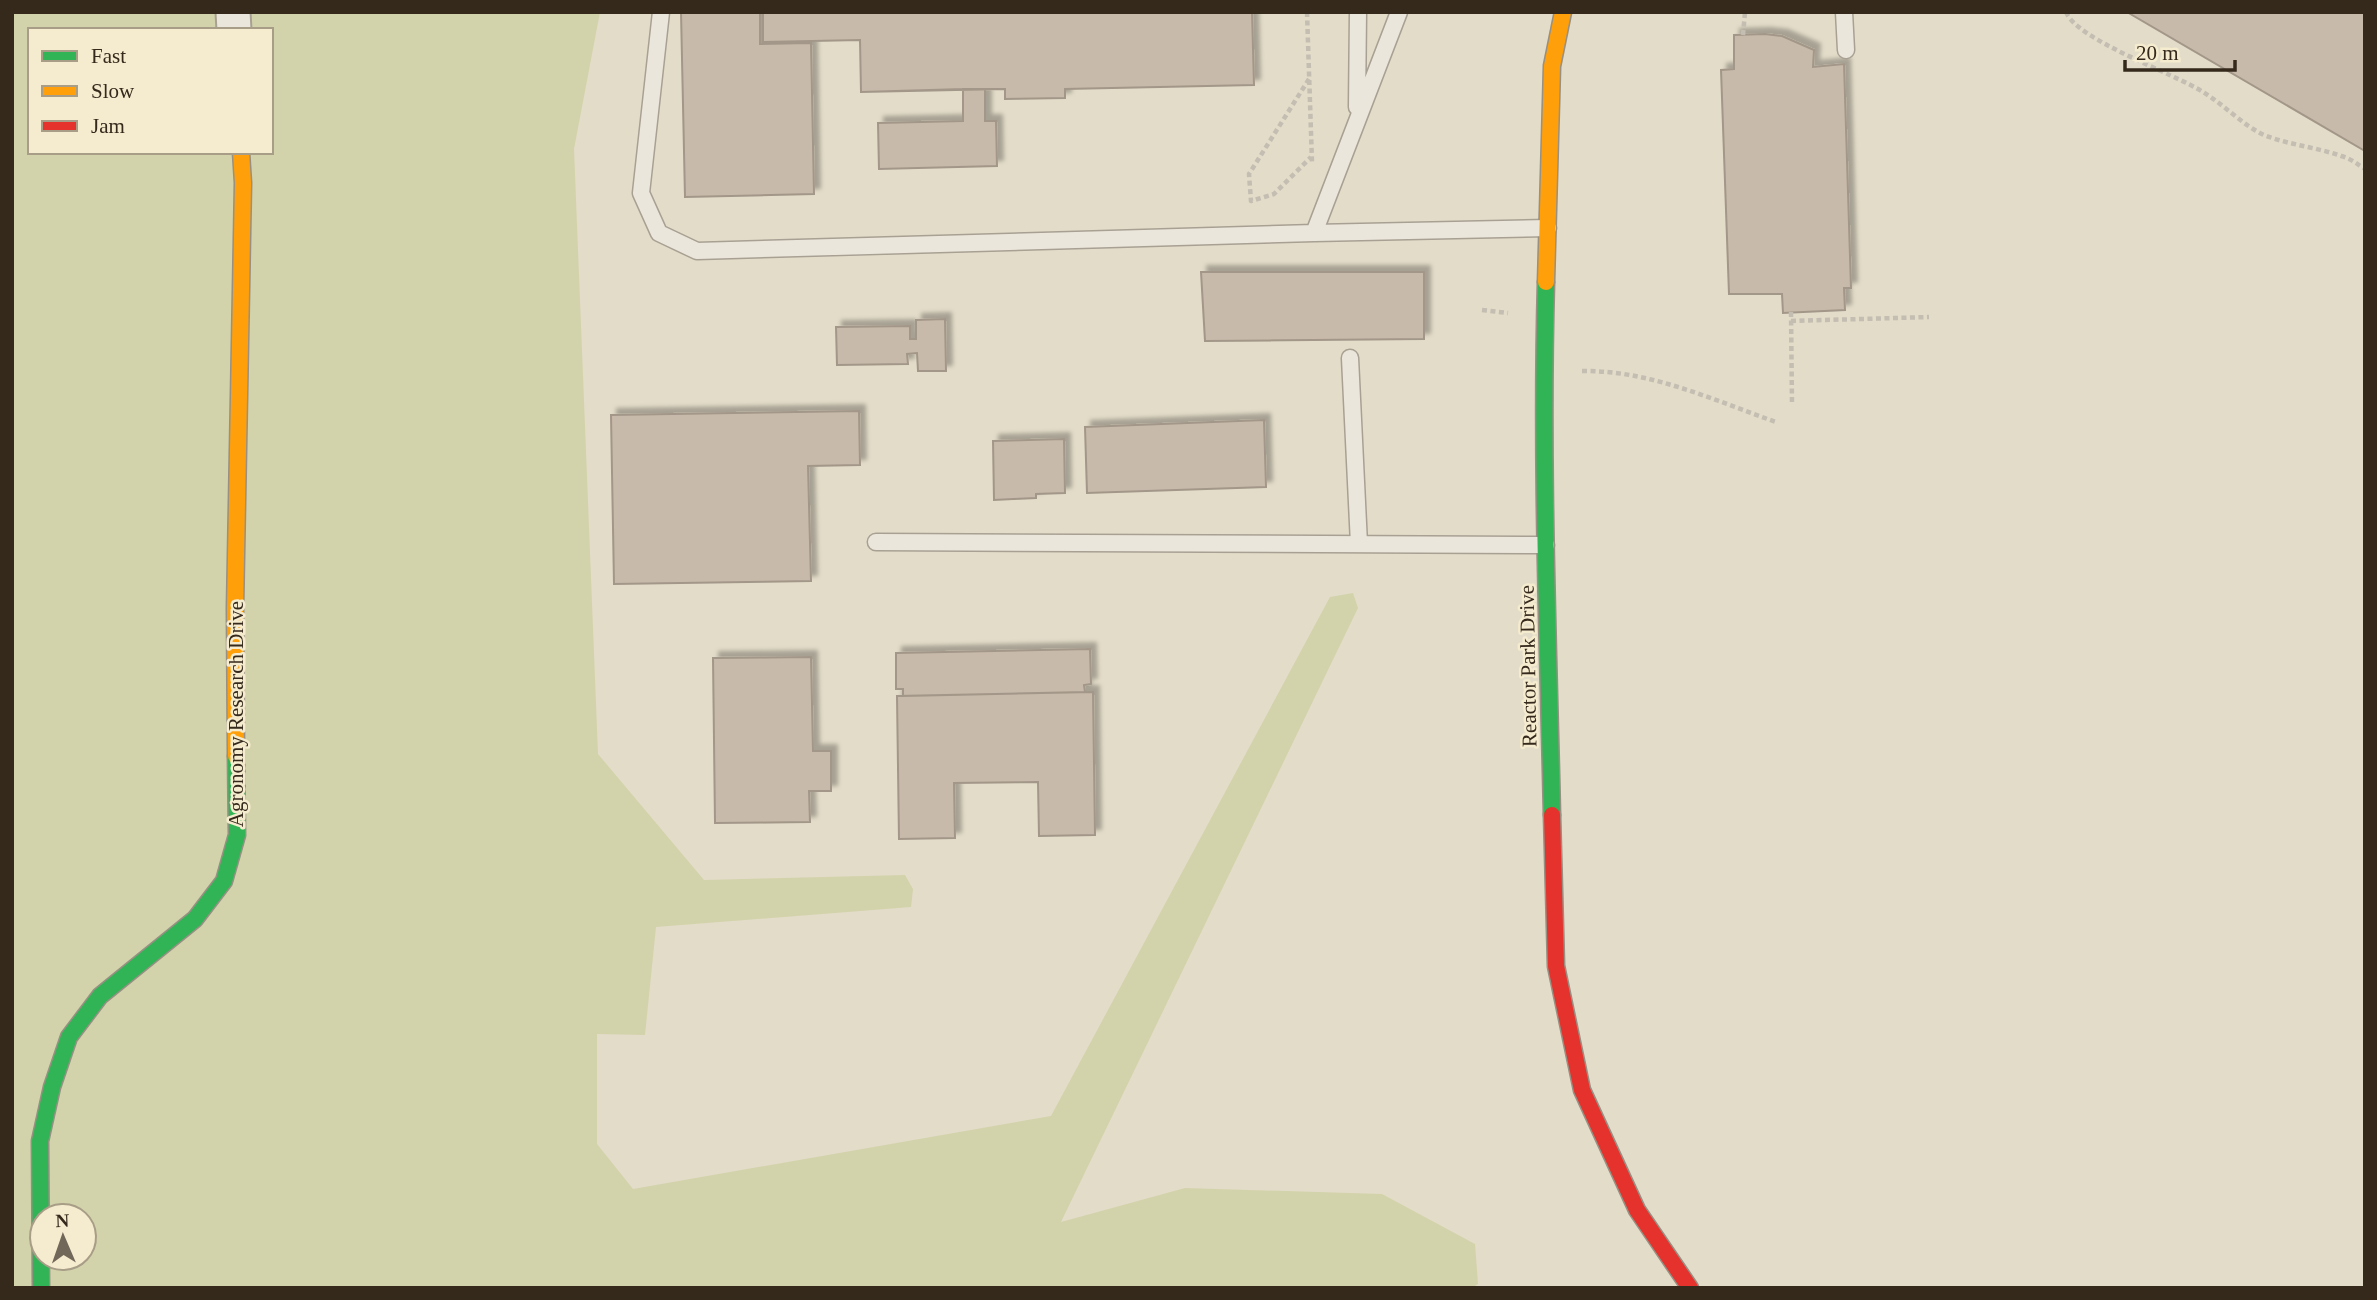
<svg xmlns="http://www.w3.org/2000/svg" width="2377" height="1300" viewBox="0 0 2377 1300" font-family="Georgia,serif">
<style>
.green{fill:#d2d3ab;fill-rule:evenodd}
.building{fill:#c7baaa;stroke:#a39789;stroke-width:2;filter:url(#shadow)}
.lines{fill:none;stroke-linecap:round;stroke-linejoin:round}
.lane-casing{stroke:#a8a093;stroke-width:19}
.street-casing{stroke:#a8a093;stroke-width:37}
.fast-casing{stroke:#979083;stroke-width:19}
.slow-casing{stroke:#979083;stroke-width:19}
.jam-casing{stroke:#979083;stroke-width:19}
.path{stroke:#c3bdb2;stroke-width:4.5;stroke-dasharray:5 3.5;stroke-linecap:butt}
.lane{stroke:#ebe6db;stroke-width:16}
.street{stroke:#ebe6db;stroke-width:33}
.fast{stroke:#30b455;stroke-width:16}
.slow{stroke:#ff9f0a;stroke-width:16}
.jam{stroke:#e5322d;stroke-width:16}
.labels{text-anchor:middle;stroke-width:5;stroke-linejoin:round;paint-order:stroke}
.street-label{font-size:21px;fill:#35291c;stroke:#f5ebce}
</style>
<defs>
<filter id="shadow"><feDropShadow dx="6" dy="-6" stdDeviation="2" flood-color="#0004"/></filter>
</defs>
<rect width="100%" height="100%" fill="#e3dcc9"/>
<path class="green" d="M 12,12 L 600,12 L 574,149 L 598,754 L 704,880 L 905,875 L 913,889 L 911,907 L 656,927 L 645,1035 L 597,1034 L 597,1144 L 633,1189 L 1051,1116 L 1330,597 L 1353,593 L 1358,608 L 1061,1222 L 1185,1188 L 1382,1194 L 1475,1244 L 1478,1284 L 1472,1288 L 12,1288 ZM 30,30 L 271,30 L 271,152 L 30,152 ZM 42,1216 L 84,1216 L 84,1258 L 42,1258 Z"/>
<path class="building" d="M 681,12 L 760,12 L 760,44 L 811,43 L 814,194 L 685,197 Z
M 681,12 L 760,12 L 760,44 L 811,43 L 814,194 L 685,197 Z
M 763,12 L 1252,12 L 1254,85 L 1065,89 L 1065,98 L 1005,99 L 1005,89 L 985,89 L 985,121 L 996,121 L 997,166 L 879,169 L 878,123 L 963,121 L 963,89 L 861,92 L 860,40 L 763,42 Z
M 763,12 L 1252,12 L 1254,85 L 1065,89 L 1065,98 L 1005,99 L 1005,89 L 861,92 L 860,40 L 763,42 Z
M 2127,12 L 2365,12 L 2365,151 Z
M 1765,34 L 1782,36 L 1814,50 L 1813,67 L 1844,64 L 1851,288 L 1844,288 L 1845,310 L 1783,313 L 1782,294 L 1729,294 L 1721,70 L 1734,69 L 1734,35 Z
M 963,89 L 985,89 L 985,121 L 996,121 L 997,166 L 879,169 L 878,123 L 963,121 Z
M 1201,272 L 1424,272 L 1424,339 L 1205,341 Z
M 945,319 L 946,371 L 918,371 L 917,353 L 907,354 L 908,364 L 837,365 L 836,327 L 910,326 L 910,339 L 916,339 L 916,320 Z
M 859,411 L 860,465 L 808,466 L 811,581 L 614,584 L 611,415 Z
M 1264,420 L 1266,487 L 1087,493 L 1085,427 Z
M 1064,439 L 1065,493 L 1036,494 L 1036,498 L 994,500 L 993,441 Z
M 1090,649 L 1091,684 L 1084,685 L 1085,692 L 1093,692 L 1095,835 L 1039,836 L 1038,782 L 954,783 L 955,838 L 899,839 L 897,696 L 903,696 L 903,689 L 896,689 L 896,653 Z
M 1090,649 L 1091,684 L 1084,685 L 1085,692 L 903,696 L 903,689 L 896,689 L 896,653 Z
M 811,657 L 813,751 L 831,751 L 831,791 L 809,791 L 810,822 L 715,823 L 713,658 Z
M 1093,692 L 1095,835 L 1039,836 L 1038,782 L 954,783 L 955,838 L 899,839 L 897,696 Z"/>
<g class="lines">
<g class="lane-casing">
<path id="lane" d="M 661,12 L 641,193 L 659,233 L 697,251 L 1314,233 L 1399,12
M 1844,12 L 1846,50
M 1357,107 L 1358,12
M 1314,233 L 1548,228
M 1350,358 L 1359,544
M 876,542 L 1546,545"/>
</g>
<g class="street-casing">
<path id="street" d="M 233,12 L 234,30"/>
</g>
<g class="fast-casing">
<path id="fast" d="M 1546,282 C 1541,460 1548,638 1552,815
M 41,1288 L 40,1141 L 52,1087 L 69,1037 L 100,996 L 195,919 L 224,881 L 237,835 L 236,756"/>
</g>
<g class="slow-casing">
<path id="slow" d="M 1546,282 L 1552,66 L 1563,12
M 236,756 L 235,609 L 243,183 L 241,152"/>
</g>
<g class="jam-casing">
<path id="jam" d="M 1552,815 L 1556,966 L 1582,1090 L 1637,1210 L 1690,1288"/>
</g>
<path class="path" d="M 1307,12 L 1312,162
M 2066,12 C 2077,40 2173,73 2203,92 C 2223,104 2244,126 2264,135 C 2289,145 2316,147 2341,156 C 2350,158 2357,164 2365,169
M 1743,35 L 1745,12
M 1309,79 L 1249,174 L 1251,201 L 1274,194 L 1311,157
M 1482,310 L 1508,313
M 1791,312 L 1792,404
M 1791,321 L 1929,317
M 1582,371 C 1650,370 1713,400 1776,422"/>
<use href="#lane" class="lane"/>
<use href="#street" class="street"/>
<use href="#fast" class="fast"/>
<use href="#slow" class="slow"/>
<use href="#jam" class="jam"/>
</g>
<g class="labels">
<g class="street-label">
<text transform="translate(1528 666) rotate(-91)" y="7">Reactor Park Drive</text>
<text transform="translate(236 714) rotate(-90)" y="7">Agronomy Research Drive</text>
</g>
</g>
<rect width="2377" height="1300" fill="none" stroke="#35291c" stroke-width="28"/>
<rect x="28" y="28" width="245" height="126" fill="#f5ebce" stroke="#a89d87" stroke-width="2"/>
<rect x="42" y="51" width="35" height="10" fill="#30b455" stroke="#a89d87" stroke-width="2"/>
<text x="91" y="63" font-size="21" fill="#35291c">Fast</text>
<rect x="42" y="86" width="35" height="10" fill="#ff9f0a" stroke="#a89d87" stroke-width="2"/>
<text x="91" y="98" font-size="21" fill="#35291c">Slow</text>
<rect x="42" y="121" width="35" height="10" fill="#e5322d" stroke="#a89d87" stroke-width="2"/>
<text x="91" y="133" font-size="21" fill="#35291c">Jam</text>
<g transform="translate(63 1237) rotate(358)"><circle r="33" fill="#f5ebce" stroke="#a89d87" stroke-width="2"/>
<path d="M0-5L12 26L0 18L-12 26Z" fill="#726859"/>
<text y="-10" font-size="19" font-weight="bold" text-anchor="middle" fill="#35291c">N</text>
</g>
<path d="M2125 60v10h110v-10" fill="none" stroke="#35291c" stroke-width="3.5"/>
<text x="2136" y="60" font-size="21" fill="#35291c" stroke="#f5ebce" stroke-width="5" paint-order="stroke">20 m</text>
</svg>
